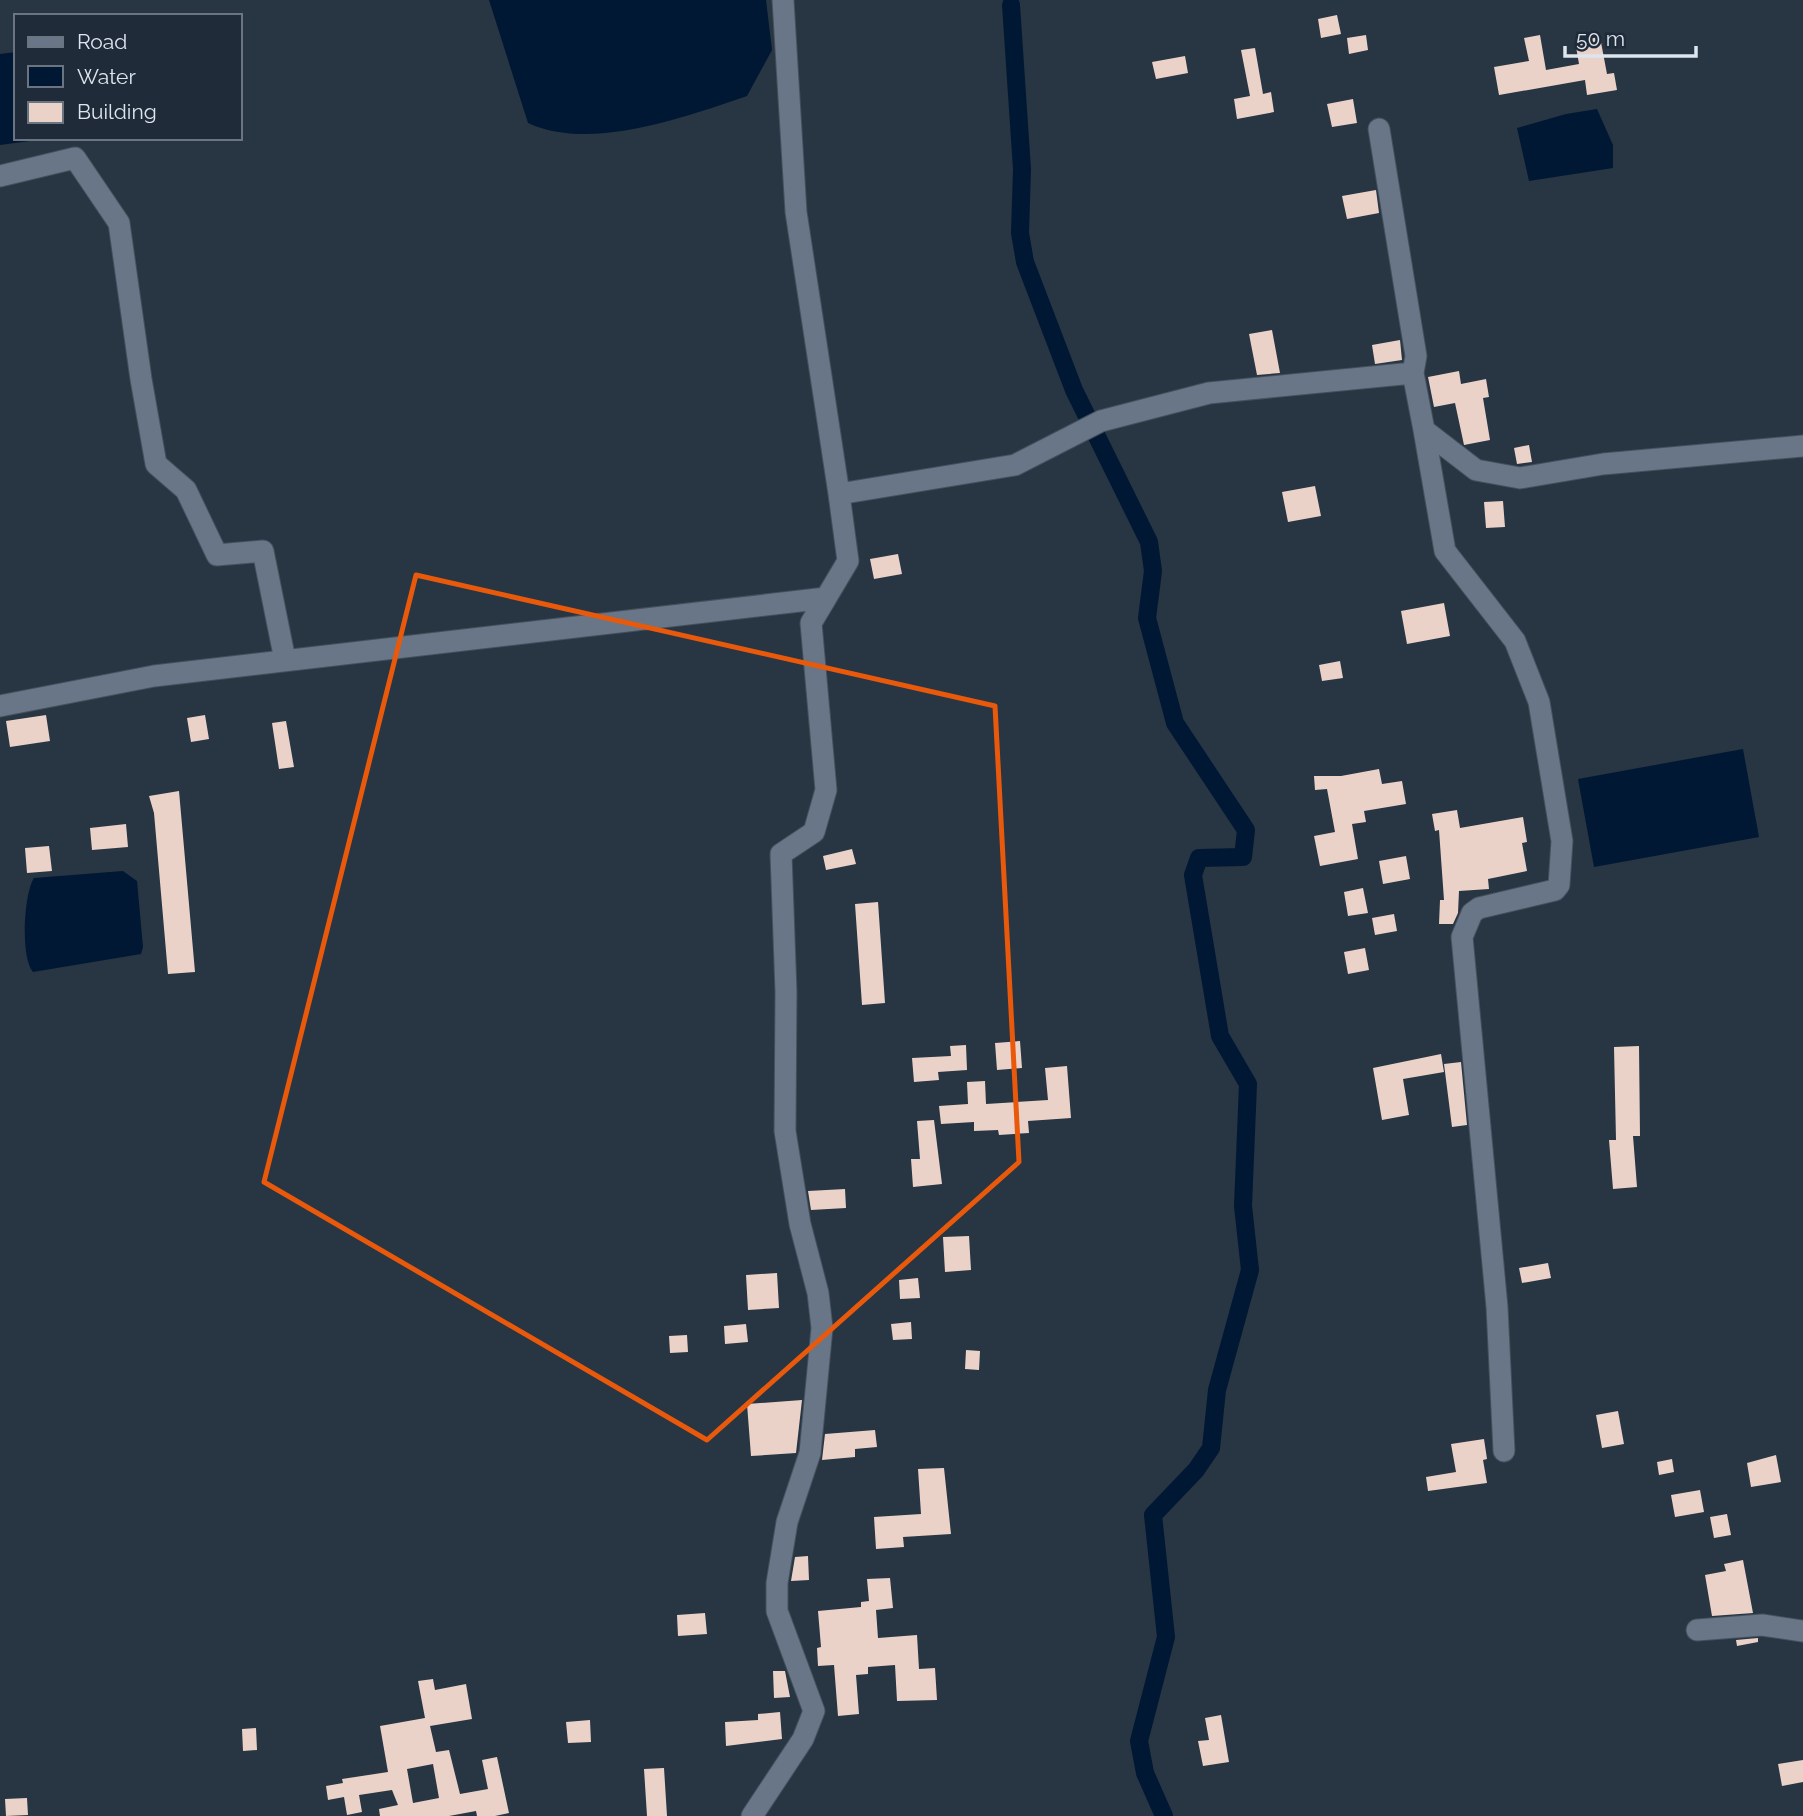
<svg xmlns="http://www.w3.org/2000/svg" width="1803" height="1816" viewBox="0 0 1803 1816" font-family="Raleway,sans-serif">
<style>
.water{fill:#001833}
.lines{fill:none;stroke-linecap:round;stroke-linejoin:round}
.canal{stroke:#001833;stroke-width:18}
.building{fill:#ebd2c9;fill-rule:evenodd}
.minor-casing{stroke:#46505c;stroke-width:23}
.minor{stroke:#687687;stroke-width:21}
.marked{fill:none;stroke:#e8590c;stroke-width:5;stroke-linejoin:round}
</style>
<rect width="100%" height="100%" fill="#283543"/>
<path class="water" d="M 489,0 L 766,0 L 772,50 L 747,96 C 685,117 590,152 528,123 Z
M 16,52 L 16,138 L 37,140 L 0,145 L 0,54 Z
M 1597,109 L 1613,145 L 1613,168 L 1529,181 L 1517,128 L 1566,114 Z
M 1743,749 L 1759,837 L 1594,867 L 1578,779 Z
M 123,871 L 137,881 L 143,947 L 141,954 L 33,972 C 20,957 24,893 34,878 Z"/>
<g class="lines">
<path class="canal" d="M 1011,5 L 1022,169 L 1020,233 L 1025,262 L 1074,390 L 1149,542 L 1153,571 L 1147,618 L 1175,723 L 1246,830 L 1243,857 L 1199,858 L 1193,875 L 1220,1036 L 1248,1084 L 1243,1206 L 1250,1270 L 1217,1390 L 1211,1448 L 1196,1470 L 1153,1515 L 1166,1637 L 1139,1741 L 1145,1773 L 1164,1816"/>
</g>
<path class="building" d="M 1337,15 L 1341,34 L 1321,38 L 1318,19 Z
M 1366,35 L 1368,50 L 1349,54 L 1347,38 Z
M 1540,35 L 1546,70 L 1579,64 L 1575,41 L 1600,37 L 1607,74 L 1614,73 L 1617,90 L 1587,95 L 1585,80 L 1499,95 L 1494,67 L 1529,61 L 1524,38 Z
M 1255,48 L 1263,94 L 1271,92 L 1274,112 L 1237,119 L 1234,99 L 1250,96 L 1241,50 Z
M 1185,56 L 1188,73 L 1156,79 L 1152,62 Z
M 1353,99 L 1357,123 L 1332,127 L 1327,104 Z
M 1376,190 L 1379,213 L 1347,219 L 1342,196 Z
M 1272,330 L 1280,373 L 1257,375 L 1249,334 Z
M 1400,340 L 1402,360 L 1375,364 L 1372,345 Z
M 1459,371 L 1461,384 L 1486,379 L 1489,397 L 1483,398 L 1490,440 L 1464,445 L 1455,403 L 1434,407 L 1428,377 Z
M 1529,445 L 1532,462 L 1517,464 L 1514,448 Z
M 1315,486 L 1321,516 L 1288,522 L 1282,492 Z
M 1503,501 L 1505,527 L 1486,528 L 1484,502 Z
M 898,554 L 902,574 L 874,579 L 870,559 Z
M 1444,603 L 1450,636 L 1407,644 L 1401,611 Z
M 1340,661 L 1343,678 L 1322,681 L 1319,665 Z
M 46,715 L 50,741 L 10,747 L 6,721 Z
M 205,715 L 209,739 L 191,742 L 187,718 Z
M 286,721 L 294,767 L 279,769 L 272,723 Z
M 1379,769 L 1382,784 L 1402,781 L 1406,804 L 1364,811 L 1366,822 L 1352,824 L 1358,859 L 1320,866 L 1314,836 L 1335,832 L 1327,789 L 1315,790 L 1314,776 L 1341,776 Z
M 179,791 L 195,972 L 168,974 L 154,813 L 149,796 Z
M 1457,810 L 1460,828 L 1523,817 L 1527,842 L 1522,843 L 1527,871 L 1488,879 L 1489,889 L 1459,891 L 1458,913 L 1453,924 L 1439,924 L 1440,900 L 1444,900 L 1439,830 L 1435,831 L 1432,814 Z
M 126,824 L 128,847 L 92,850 L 90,828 Z
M 49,846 L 52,871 L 27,873 L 25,848 Z
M 852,849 L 856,864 L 826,870 L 823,856 Z
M 1406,856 L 1410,879 L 1383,884 L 1379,861 Z
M 1363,888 L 1368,913 L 1348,916 L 1344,892 Z
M 878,902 L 885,1003 L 862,1005 L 855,904 Z
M 1394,914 L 1397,931 L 1375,935 L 1372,918 Z
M 1365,948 L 1369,970 L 1348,974 L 1344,952 Z
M 1020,1041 L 1022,1068 L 997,1070 L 995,1043 Z
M 966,1045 L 967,1070 L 938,1072 L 939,1080 L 914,1082 L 912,1058 L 951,1056 L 950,1046 Z
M 1639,1046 L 1640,1136 L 1633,1136 L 1637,1187 L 1613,1189 L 1609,1140 L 1616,1140 L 1614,1047 Z
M 1441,1054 L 1444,1072 L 1403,1079 L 1409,1115 L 1382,1120 L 1373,1068 Z
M 1461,1062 L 1467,1125 L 1452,1127 L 1444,1064 Z
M 1067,1066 L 1071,1118 L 1028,1121 L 1029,1133 L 999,1135 L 998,1130 L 974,1131 L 974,1122 L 941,1124 L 939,1106 L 968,1104 L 967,1082 L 985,1081 L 986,1104 L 1048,1100 L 1045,1068 Z
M 934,1120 L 942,1184 L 913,1187 L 911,1159 L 920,1159 L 917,1121 Z
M 845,1189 L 846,1208 L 811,1210 L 808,1191 Z
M 969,1236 L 971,1270 L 945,1272 L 943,1237 Z
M 1548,1263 L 1551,1278 L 1522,1283 L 1519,1268 Z
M 777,1273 L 779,1308 L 748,1310 L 746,1275 Z
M 918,1278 L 920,1298 L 900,1299 L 899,1280 Z
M 911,1322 L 912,1339 L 893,1340 L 891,1324 Z
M 746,1324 L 748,1342 L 725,1344 L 724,1326 Z
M 687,1335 L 688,1352 L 670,1353 L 669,1336 Z
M 966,1350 L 980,1351 L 979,1370 L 965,1369 Z
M 802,1400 L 796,1453 L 751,1456 L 747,1404 Z
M 1618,1411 L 1624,1444 L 1602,1448 L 1596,1415 Z
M 875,1430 L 877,1447 L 855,1449 L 855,1457 L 822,1460 L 825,1434 Z
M 1484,1439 L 1487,1459 L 1483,1460 L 1487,1483 L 1428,1491 L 1426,1477 L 1456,1472 L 1451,1444 Z
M 1776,1455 L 1781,1482 L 1751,1487 L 1747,1463 Z
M 1672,1459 L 1674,1472 L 1659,1475 L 1657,1462 Z
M 944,1468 L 951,1534 L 903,1537 L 904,1547 L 876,1549 L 874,1517 L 921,1514 L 918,1469 Z
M 1700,1490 L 1704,1512 L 1675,1517 L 1671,1495 Z
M 1727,1514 L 1731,1535 L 1714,1538 L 1710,1517 Z
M 808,1556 L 809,1580 L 791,1581 L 795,1557 Z
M 1743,1560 L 1753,1613 L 1712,1616 L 1705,1575 L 1726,1571 L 1724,1564 Z
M 890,1578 L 893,1608 L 876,1610 L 878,1638 L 917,1635 L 919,1669 L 935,1668 L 937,1700 L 897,1701 L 895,1665 L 868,1667 L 868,1674 L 856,1675 L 859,1714 L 838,1716 L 834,1665 L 818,1666 L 817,1648 L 821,1647 L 818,1611 L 861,1607 L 861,1602 L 869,1601 L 867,1579 Z
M 705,1613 L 707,1634 L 678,1636 L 677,1615 Z
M 1758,1638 L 1758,1642 L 1737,1646 L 1736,1640 Z
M 773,1671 L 785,1671 L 790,1697 L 774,1698 Z
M 433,1679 L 435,1690 L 466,1684 L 472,1719 L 430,1726 L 436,1752 L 449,1750 L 460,1794 L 488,1789 L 482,1760 L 497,1757 L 509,1813 L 495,1816 L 477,1816 L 476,1811 L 449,1816 L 380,1816 L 379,1809 L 398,1805 L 392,1790 L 359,1795 L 362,1812 L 347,1815 L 344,1797 L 328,1800 L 326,1786 L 343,1783 L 342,1779 L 388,1772 L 380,1726 L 425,1718 L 418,1681 ZM 433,1764 L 439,1798 L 413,1803 L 407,1769 Z
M 780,1712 L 782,1739 L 726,1746 L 725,1722 L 758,1720 L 758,1714 Z
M 1221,1715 L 1229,1762 L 1203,1766 L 1198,1741 L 1209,1740 L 1205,1718 Z
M 590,1720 L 591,1742 L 568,1743 L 566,1722 Z
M 256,1728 L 257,1750 L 243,1751 L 242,1729 Z
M 1803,1760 L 1803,1782 L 1782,1786 L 1778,1764 Z
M 664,1768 L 667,1816 L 647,1816 L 644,1769 Z
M 27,1798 L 28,1815 L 6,1816 L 5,1799 Z"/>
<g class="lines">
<g class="minor-casing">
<path id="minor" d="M 783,0 L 796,212 L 839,494 L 1015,465 L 1101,421 L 1209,393 L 1413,373 L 1424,430 L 1476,470 L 1520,478 L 1603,464 L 1803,446
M 1379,129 L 1416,356 L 1413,373
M 0,176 L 75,158 L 119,223 L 141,379 L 156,464 L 186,490 L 217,555 L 263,551 L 285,660
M 1424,430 L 1445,551 L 1515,641 L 1539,702 L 1562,841 L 1559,885 L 1555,890 L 1479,908 L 1472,913 L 1462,937 L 1497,1307 L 1504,1451
M 0,706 L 154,676 L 826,598 L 848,561 L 839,494
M 1697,1630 L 1762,1625 L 1803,1631
M 752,1816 L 803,1739 L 814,1711 L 777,1611 L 777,1583 L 787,1522 L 810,1453 L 822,1328 L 818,1293 L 800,1224 L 785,1131 L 786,992 L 781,854 L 814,832 L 826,790 L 811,623 L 826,598"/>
</g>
<use href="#minor" class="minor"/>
</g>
<path class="marked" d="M 416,575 L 995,706 L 1019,1162 L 707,1440 L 264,1182 Z"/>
<rect x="14" y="14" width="228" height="126" fill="#1f2b39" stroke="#6b7581" stroke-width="2"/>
<rect x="28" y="37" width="35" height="10" fill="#687687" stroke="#6b7581" stroke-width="2"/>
<text x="77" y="49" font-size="21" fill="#dde5ee">Road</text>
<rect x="28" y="66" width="35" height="21" fill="#001833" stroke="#6b7581" stroke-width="2"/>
<text x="77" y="84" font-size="21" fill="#dde5ee">Water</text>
<rect x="28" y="102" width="35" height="21" fill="#ebd2c9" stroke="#6b7581" stroke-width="2"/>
<text x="77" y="119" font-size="21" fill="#dde5ee">Building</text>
<path d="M1565 46v10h131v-10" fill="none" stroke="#dde5ee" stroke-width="3.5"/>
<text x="1576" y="46" font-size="21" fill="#dde5ee" stroke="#1f2b39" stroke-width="5" paint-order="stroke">50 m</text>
</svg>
